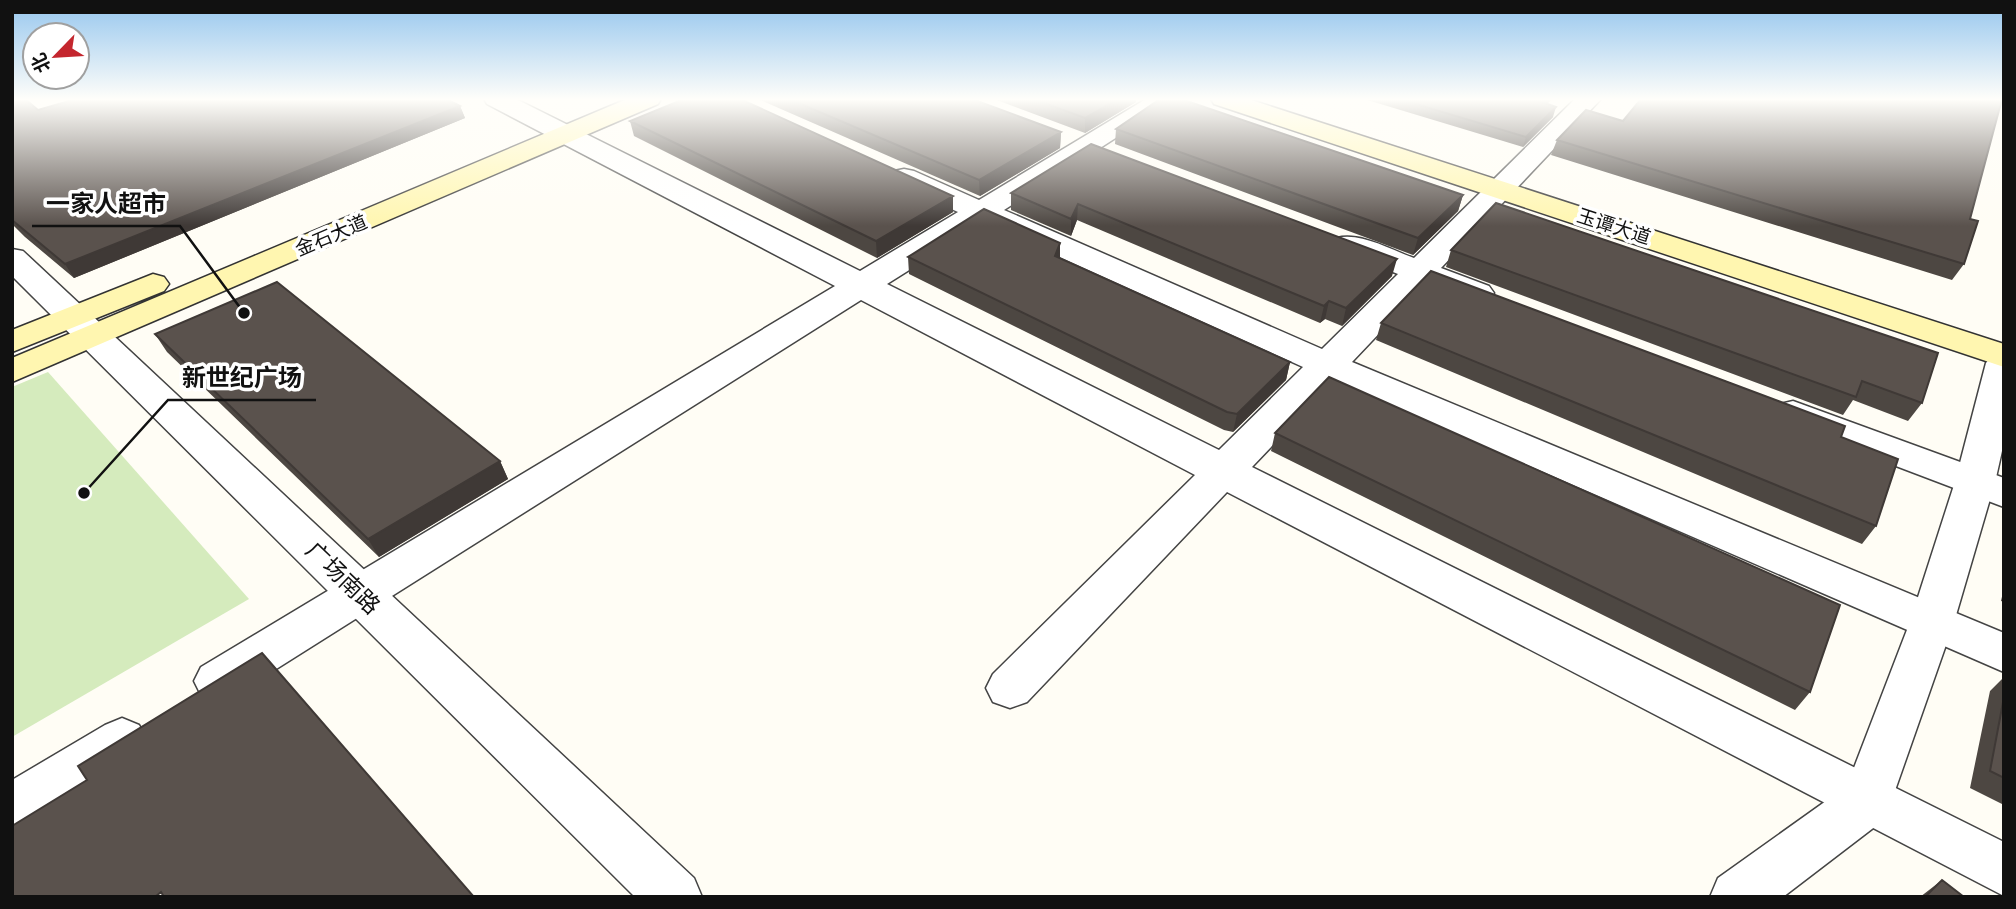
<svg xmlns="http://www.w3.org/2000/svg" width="2016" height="909" viewBox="0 0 2016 909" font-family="'IBM Plex Serif','Noto Sans SC',serif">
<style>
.green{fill:#d5ebbd}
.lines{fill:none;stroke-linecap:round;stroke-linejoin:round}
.minor-casing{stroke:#444;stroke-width:3}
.tertiary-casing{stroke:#444;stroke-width:3}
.secondary-casing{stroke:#333;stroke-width:3}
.minor{fill:#fff;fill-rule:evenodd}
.tertiary{fill:#fff;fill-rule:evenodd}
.secondary{fill:#fff6b0;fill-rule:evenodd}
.wall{fill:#4d4742}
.shaded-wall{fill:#3f3936}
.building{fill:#5a524d;stroke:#3f3936;stroke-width:2}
.labels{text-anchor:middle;stroke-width:7;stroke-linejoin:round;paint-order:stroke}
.far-street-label{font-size:19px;fill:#111;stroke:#fff}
.street-label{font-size:23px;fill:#111;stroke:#fff}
.leader{fill:none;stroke:#111;stroke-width:2.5}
.callout-dot{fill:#111;stroke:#fff;stroke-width:2.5}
.callout-label{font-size:24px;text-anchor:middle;font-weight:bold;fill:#111;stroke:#fff;stroke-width:7;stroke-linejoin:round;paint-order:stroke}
</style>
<rect width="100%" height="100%" fill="#fffdf5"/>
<path class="green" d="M 48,372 L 249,599 L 12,737 L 12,387 Z"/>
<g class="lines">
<g class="minor-casing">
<path id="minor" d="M 484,99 L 516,99 L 860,271 L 958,212 L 894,183 L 890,177 L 894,171 L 904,169 L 914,171 L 979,200 L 1146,99 L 1176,99 L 1004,210 L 1322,349 L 1398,274 L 1337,250 L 1333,244 L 1337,238 C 1361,232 1391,250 1414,258 L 1575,99 L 1601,99 L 1441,268 L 1489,286 L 1494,293 L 1489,300 L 1478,303 L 1426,284 L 1352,362 L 2004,633 L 2004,672 L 1334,381 L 1252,467 L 2004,842 L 2004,896 L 1227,492 L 1027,702 L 1010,708 L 993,702 L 986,688 L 993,674 L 1195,475 L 861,300 L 235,695 L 218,701 L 201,695 L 194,681 L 201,667 L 835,286 L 487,104 ZM 984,223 L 1303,367 L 1219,450 L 887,284 Z
M 1793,401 L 2004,478 L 2004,507 L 1780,422 L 1775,413 L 1780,404 Z
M 122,718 L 139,725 L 147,740 L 139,755 L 30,825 L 12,832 L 12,780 L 105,725 Z"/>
</g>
<g class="tertiary-casing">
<path id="tertiary" d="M 12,249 L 23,251 L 694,878 L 702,897 L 635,897 L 12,276 Z
M 2004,352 L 2004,442 L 1995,482 L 1954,622 L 1885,819 L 1783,897 L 1710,897 L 1718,878 L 1847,786 L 1910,622 L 1955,482 L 1986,363 L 1992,355 Z"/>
</g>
<g class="secondary-casing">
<path id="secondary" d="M 627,99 L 661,99 L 658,104 L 12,382 L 12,358 Z
M 1211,99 L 1248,99 L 2004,344 L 2004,367 L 1214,104 Z
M 153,274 L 164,277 L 169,284 L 164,291 L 12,352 L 12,330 Z"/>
</g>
<use href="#minor" class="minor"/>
<use href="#tertiary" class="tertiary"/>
<use href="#secondary" class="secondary"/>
</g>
<path class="wall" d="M 12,99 L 38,110 L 460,106 L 465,118 L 74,278 L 25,237 L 12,224 Z
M 758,99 L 972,99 L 1061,132 L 1060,148 L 980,196 Z
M 994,99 L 1136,99 L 1136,102 L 1085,133 Z
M 1364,99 L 1552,99 L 1547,104 L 1553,117 L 1523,147 Z
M 630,121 L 953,212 L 877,258 L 634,136 Z
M 1623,121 L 1970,219 L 1964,264 L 1952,280 L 1551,155 L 1557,140 Z
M 1116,129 L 1463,195 L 1458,211 L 1413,255 L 1115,144 Z
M 1091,144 L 1392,276 L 1342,326 L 1325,319 L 1320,323 L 1077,220 L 1071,236 L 1011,210 L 1011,193 Z
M 1496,203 L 1922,403 L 1908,421 L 1853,400 L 1843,415 L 1446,267 L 1451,250 Z
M 908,257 L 1060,259 L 1290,362 L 1286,380 L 1233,432 L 1224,430 L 909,274 Z
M 1381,323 L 1841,437 L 1876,526 L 1862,544 L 1376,340 Z
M 155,334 L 500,461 L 508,479 L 379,557 L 167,352 Z
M 1275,433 L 1810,692 L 1795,710 L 1271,451 Z
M 2004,588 L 2004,602 L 2001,601 Z
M 2004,677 L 2004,805 L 1970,788 L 1990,691 Z
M 1942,880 L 1964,897 L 1920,897 Z"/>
<path class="shaded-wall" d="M 1118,99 L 1136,99 L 1136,102 L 1085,133 L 1085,118 Z
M 1545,99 L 1552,99 L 1538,112 L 1542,102 Z
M 460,106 L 465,118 L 74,278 L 65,264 Z
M 1556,107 L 1553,117 L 1523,147 L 1526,137 Z
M 1061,132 L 1060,148 L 980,196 L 979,180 Z
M 1463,195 L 1458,211 L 1413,255 L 1418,238 Z
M 953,196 L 953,212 L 877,258 L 876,241 Z
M 1078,204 L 1077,220 L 1071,236 L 1071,219 Z
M 1060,243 L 1060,260 L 1055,256 Z
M 1397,259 L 1392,276 L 1342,326 L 1346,308 Z
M 1329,301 L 1325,319 L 1320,323 L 1324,306 Z
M 1290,362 L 1286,380 L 1233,432 L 1237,414 Z
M 500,461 L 508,479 L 379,557 L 368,539 Z"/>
<path class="building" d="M 12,99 L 25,99 L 38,110 L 76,99 L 446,99 L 460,106 L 65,264 L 12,220 Z
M 684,99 L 740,99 L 953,196 L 876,241 L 630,121 Z
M 789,99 L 972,99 L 1061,132 L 979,180 Z
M 1033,99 L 1118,99 L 1085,118 Z
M 1160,99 L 1181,99 L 1463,195 L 1418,238 L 1116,129 Z
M 1399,99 L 1545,99 L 1542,102 L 1556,107 L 1526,137 Z
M 1641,99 L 2002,99 L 1970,219 L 1978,221 L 1964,264 L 1557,140 L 1586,110 L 1623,121 Z
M 1091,144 L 1397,259 L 1346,308 L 1329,301 L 1324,306 L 1078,204 L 1071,219 L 1011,193 Z
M 1496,203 L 1938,353 L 1922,403 L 1862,381 L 1856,397 L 1451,250 Z
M 984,209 L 1060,243 L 1055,256 L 1290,362 L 1237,414 L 1227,412 L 908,257 Z
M 1431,271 L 1845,426 L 1841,437 L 1898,459 L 1876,526 L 1381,323 Z
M 277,282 L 500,461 L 368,539 L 155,334 Z
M 1329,377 L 1840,605 L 1810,692 L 1275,433 Z
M 262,653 L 474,897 L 164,897 L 161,892 L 155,897 L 12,897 L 12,826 L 87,780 L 78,766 Z
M 2004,697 L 2004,778 L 1990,771 Z
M 1942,880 L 1964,897 L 1925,897 Z"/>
<linearGradient id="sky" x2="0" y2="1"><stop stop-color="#95c6ee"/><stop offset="0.44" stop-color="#fffefa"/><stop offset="1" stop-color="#fffefa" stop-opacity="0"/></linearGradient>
<rect width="2016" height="226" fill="url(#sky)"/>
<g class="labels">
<g class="far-street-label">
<text transform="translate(1614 226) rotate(18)" y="7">玉谭大道</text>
<text transform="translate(331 235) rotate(-23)" y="7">金石大道</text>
</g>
<g class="street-label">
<text transform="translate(343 578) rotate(44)" y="8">广场南路</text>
</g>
</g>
<path class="leader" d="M244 313L180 226H32M84 493L168 400H316"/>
<g class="callout-dot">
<circle cx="244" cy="313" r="7"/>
<circle cx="84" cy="493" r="7"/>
</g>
<g class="callout-label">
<text x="106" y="212">一家人超市</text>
<text x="242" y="386">新世纪广场</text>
</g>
<rect width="2016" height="909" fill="none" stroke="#111111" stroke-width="28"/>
<g transform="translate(56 56) rotate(245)"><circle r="33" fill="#ffffff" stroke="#a0a0a0" stroke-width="2"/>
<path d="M0-5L12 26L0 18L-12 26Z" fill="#c4262e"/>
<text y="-10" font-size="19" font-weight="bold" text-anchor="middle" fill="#111111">北</text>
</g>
</svg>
